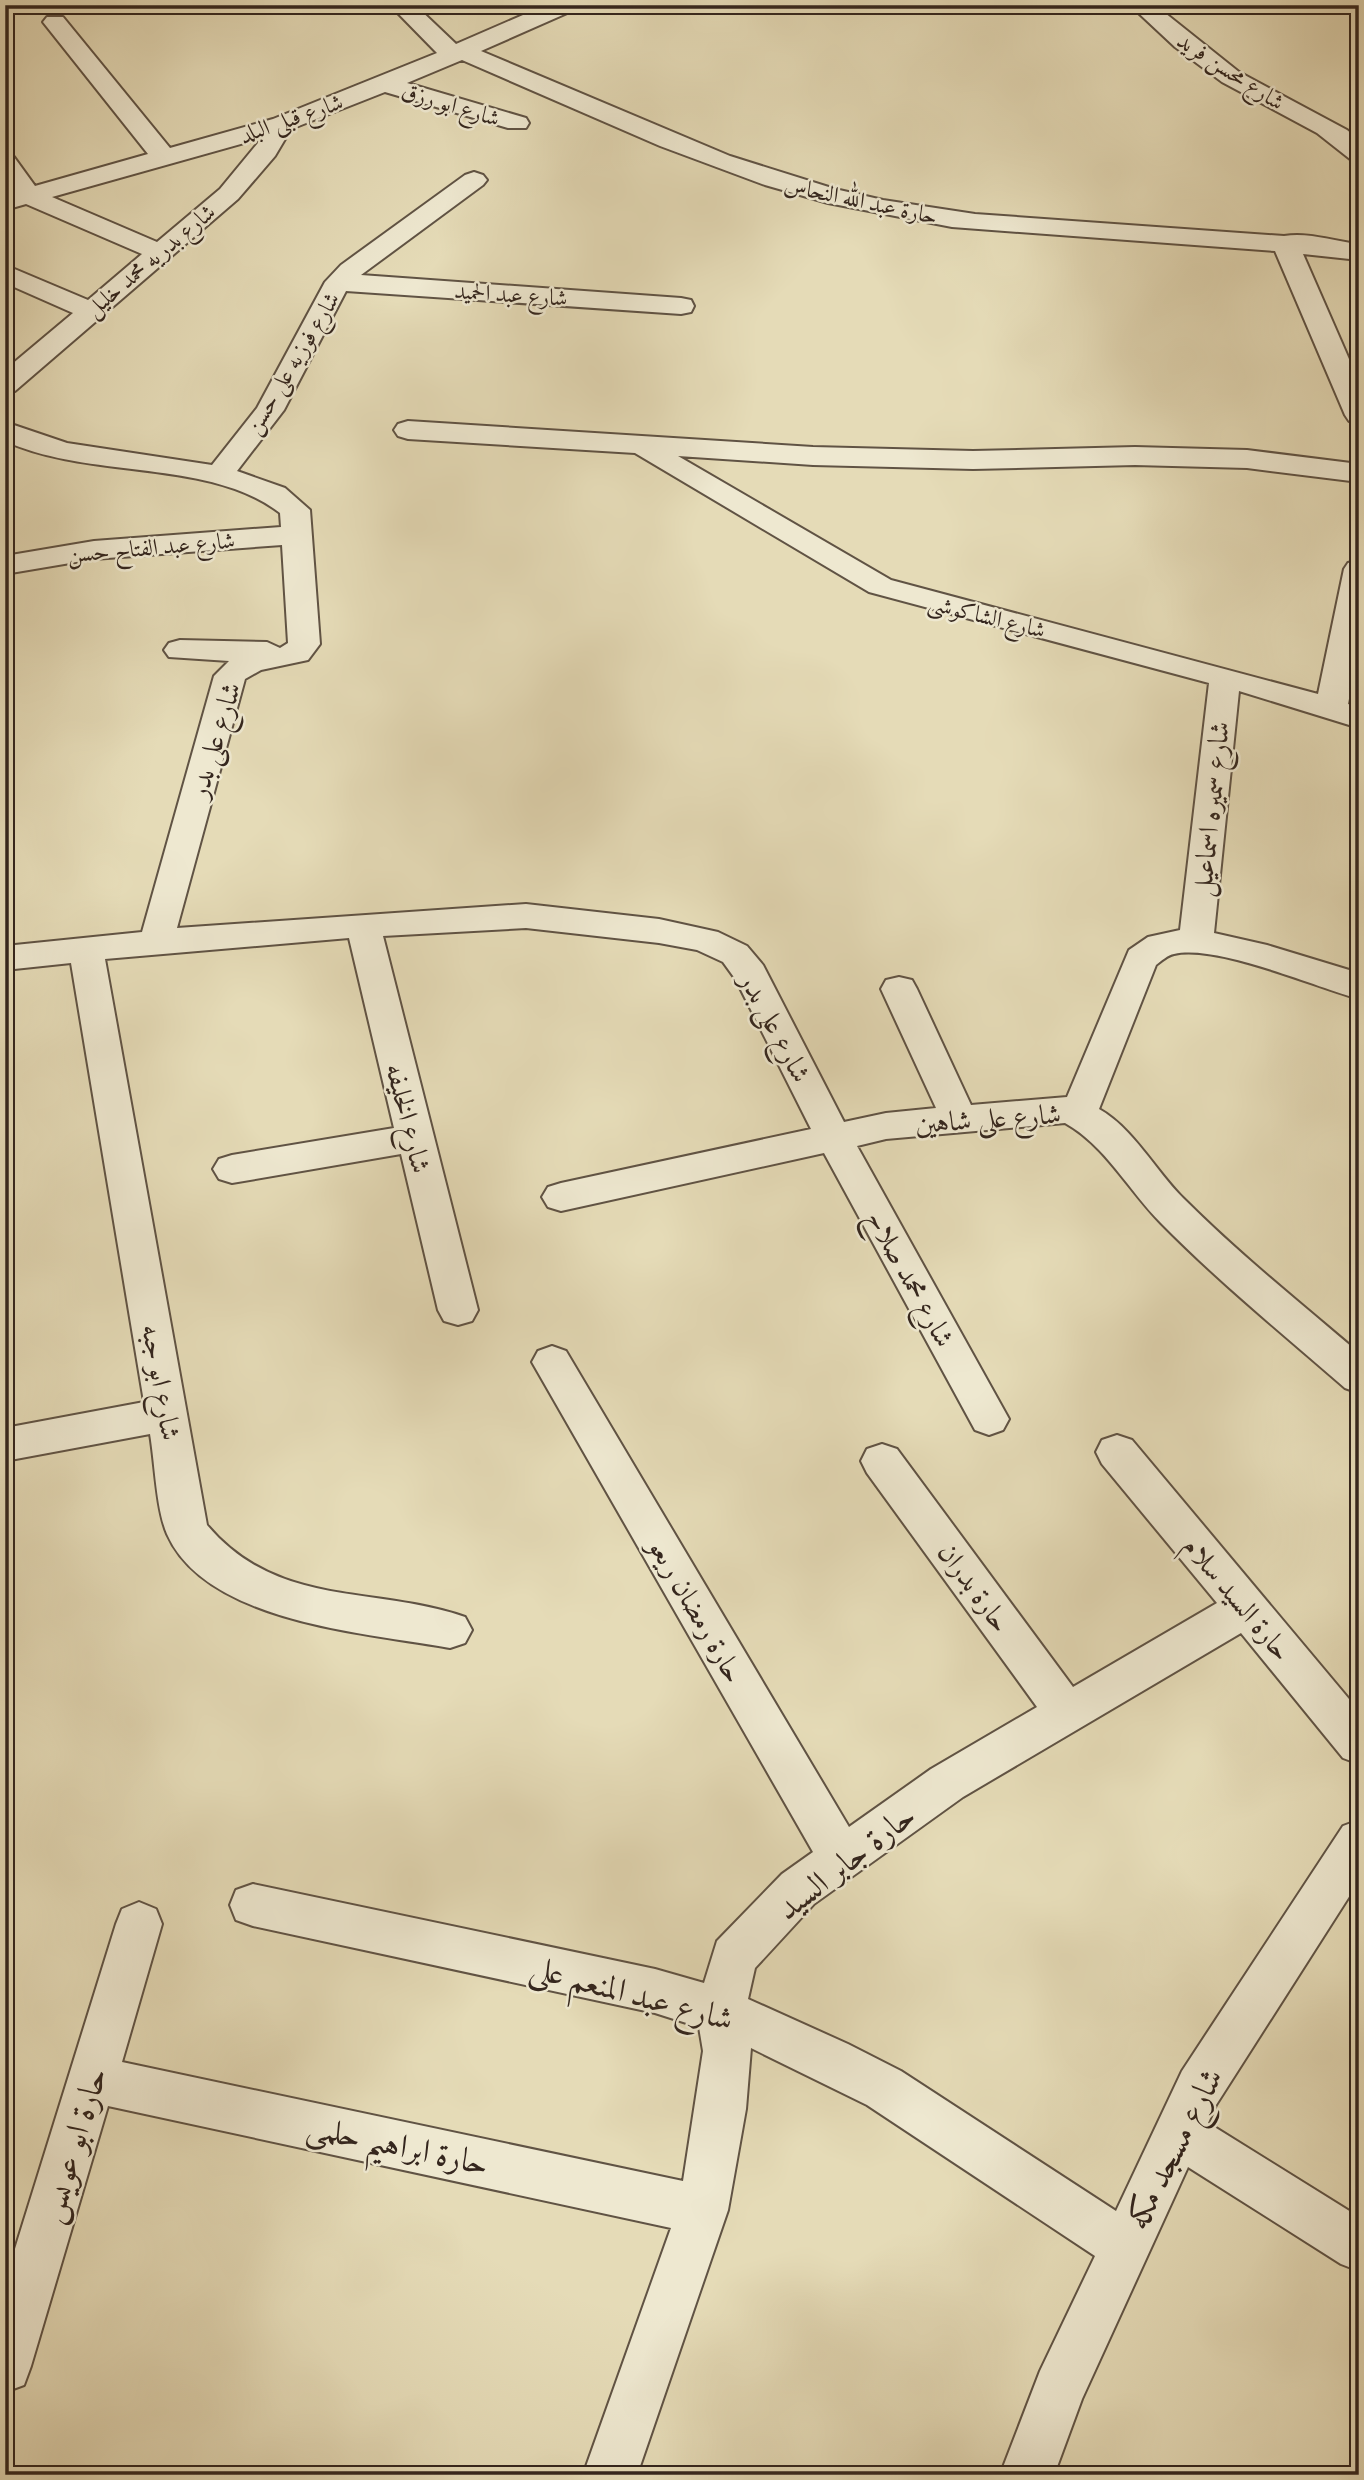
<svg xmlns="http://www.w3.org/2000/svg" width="1364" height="2480" viewBox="0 0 1364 2480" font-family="'IM FELL Great Primer',Amiri,serif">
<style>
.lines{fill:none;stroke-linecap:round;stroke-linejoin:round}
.street-casing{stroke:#605344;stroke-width:4}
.street{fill:#eee8d0;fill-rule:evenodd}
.labels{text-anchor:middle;stroke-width:5;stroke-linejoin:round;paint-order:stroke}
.far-street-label{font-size:23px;fill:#34261e;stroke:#eee8d0}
.street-label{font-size:28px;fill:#34261e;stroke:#eee8d0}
.near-street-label{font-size:33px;fill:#34261e;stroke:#eee8d0}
</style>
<rect width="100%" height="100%" fill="#e5dbb7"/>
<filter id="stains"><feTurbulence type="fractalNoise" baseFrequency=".00286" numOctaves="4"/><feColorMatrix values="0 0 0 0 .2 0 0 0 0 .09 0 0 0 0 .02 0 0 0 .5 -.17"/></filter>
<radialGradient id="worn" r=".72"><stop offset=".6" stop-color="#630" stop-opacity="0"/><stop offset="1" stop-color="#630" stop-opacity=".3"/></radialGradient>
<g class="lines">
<g class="street-casing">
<path id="street" d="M 390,5 L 415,5 L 456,44 L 546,5 L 577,5 L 574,10 L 481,51 L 730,156 L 835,189 L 883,200 L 975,214 L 1284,236 C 1309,232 1332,241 1359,244 L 1359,260 L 1303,254 L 1359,382 L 1359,423 L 1349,421 L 1345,415 L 1275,251 L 952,227 L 828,203 L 765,185 L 660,146 L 462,60 L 407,83 L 526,118 L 529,123 L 526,128 L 508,128 L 385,92 L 291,129 L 275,156 L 238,199 L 15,391 L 5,393 L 5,370 L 73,313 L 5,283 L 5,265 L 88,300 L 142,254 L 26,204 L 5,210 L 5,194 L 13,192 L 5,180 L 5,154 L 14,157 L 35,186 L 148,154 L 47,27 L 43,22 L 47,17 L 63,17 L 170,148 L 273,119 L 437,53 ZM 262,138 L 220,189 L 157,242 L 52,197 Z
M 1130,5 L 1155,5 L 1239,72 L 1347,130 L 1359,140 L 1359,161 L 1350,159 L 1317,133 L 1222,82 L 1175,47 Z
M 474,172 L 483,175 L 487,180 L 483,185 L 361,275 L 681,298 L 691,300 L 694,306 L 691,312 L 681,314 L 346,291 L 284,410 L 237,471 L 285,488 L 310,510 L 320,644 L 308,660 L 261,670 L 245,679 L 177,928 L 526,904 L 659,919 L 718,932 L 747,946 L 763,965 L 844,1122 L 886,1113 L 936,1108 L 881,989 L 886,980 L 899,977 L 912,980 L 917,989 L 971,1105 L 1067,1097 L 1129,950 L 1148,937 L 1180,930 L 1209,683 L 869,592 L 635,453 L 408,439 L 398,436 L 394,430 L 398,424 L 408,421 L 813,447 L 973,451 L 1135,447 L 1247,450 L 1359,464 L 1359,482 L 1247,468 L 1135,465 L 973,469 L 813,465 L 678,456 L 891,580 L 1318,694 L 1344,569 L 1348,563 L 1359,560 L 1359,647 L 1348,704 L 1359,707 L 1359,728 L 1239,691 L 1214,933 L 1267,945 L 1359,973 L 1359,999 C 1315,987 1217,944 1174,954 C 1168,955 1161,961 1156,965 L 1099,1109 C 1133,1128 1155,1170 1183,1198 C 1238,1253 1299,1302 1359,1353 L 1359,1393 L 1345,1388 C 1283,1334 1219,1282 1161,1223 C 1129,1191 1105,1145 1065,1123 L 886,1139 L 857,1146 L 1009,1419 L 1003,1430 L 989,1435 L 975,1430 L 824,1153 L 561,1211 L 548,1207 L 542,1197 L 548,1187 L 561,1183 L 811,1129 L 736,980 L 723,962 L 697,950 L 659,943 L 526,928 L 383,936 L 478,1310 L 472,1321 L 458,1325 L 444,1321 L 438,1310 L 401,1154 L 232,1183 L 219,1179 L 213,1169 L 219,1159 L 232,1155 L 394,1128 L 349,938 L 105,959 L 207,1525 C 278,1609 373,1585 465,1617 L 472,1630 L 465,1643 L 450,1648 C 367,1633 206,1623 167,1534 C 156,1508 155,1463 150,1434 L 5,1461 L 5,1428 L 144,1402 L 71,963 L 5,970 L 5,946 L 142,932 L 214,676 L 229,661 L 169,657 L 164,650 L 169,643 L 180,640 L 267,642 L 280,648 L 288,643 L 282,545 L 94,559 L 5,574 L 5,556 L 94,541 L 281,527 L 280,513 C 209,458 90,480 5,441 L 5,422 L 67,443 L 212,465 L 257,408 L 325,282 L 341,265 L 465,175 Z
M 552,1346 L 566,1351 L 849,1827 L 931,1769 L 1037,1707 L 867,1473 L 861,1461 L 867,1449 L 882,1444 L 897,1449 L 1073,1687 L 1217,1603 L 1102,1464 L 1096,1452 L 1102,1440 L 1117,1435 L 1132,1440 L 1359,1711 L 1359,1764 L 1343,1758 L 1241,1633 L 963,1797 L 814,1904 L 755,1968 L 748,1999 L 848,2044 L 901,2071 L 1116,2211 L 1182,2071 L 1343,1826 L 1359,1820 L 1359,1881 L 1216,2105 L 1208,2123 L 1359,2217 L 1359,2271 L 1341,2264 L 1188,2167 L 1082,2399 L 1054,2475 L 1000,2475 L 1040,2371 L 1095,2256 L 867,2105 L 751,2048 L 746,2109 L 728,2210 L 637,2475 L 583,2475 L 671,2228 L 108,2106 L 31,2366 L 24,2385 L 5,2392 L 5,2281 L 116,1924 L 122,1909 L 139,1902 L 156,1909 L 162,1924 L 122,2062 L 683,2181 L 703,2051 L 699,2027 L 655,2013 L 253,1926 L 236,1920 L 230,1905 L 236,1890 L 253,1884 L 655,1969 L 704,1983 L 717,1941 L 782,1874 L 813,1852 L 532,1362 L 538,1351 Z"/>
</g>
<use href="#street" class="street"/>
</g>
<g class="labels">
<g class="far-street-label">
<text transform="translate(1231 71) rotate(33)" y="8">شارع محسن فريد</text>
<text transform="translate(451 104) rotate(17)" y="8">شارع ابو رزق</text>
<text transform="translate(291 118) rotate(-19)" y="8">شارع قبلى البلد</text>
<text transform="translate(861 200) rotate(12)" y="8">حارة عبد الله النحاس</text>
<text transform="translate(150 260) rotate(-40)" y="8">شارع بدريه محمد خليل</text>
<text transform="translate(511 294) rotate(4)" y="8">شارع عبد الحميد</text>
<text transform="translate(292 363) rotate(-59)" y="8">شارع فوزيه على حسن</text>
<text transform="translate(151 547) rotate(-5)" y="8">شارع عبد الفتاح حسن</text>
<text transform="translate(987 616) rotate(14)" y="8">شارع الشاكوشى</text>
</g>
<g class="street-label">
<text transform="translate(214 740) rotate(-73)" y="10">شارع على بدر</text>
<text transform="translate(1210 809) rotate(-84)" y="10">شارع سميره اسماعيل</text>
<text transform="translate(776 1027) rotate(62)" y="10">شارع على بدر</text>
<text transform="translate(409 1118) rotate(76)" y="10">شارع الخليفه</text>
<text transform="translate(988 1118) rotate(-4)" y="10">شارع على شاهين</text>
<text transform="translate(911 1278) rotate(61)" y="10">شارع محمد صلاح</text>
<text transform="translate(162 1382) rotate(80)" y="10">شارع ابو جبه</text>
<text transform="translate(975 1587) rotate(54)" y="10">حارة بدران</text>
<text transform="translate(1238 1598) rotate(50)" y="10">حارة السيد سلام</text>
<text transform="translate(697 1610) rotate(60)" y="10">حارة رمضان ريعو</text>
</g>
<g class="near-street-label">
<text transform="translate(845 1861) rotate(-38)" y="12">حارة جابر السيد</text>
<text transform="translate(632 1992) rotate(15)" y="12">شارع عبد المنعم على</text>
<text transform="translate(398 2144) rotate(12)" y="12">حارة ابراهيم حلمى</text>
<text transform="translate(72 2145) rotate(-73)" y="12">حارة ابو عويس</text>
<text transform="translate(1173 2148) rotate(-63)" y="12">شارع مسجد مكه</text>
</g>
</g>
<rect width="1364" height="2480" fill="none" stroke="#e5dbb7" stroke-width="28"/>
<rect x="7" y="7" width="1350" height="2466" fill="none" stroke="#34261e" stroke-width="3.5"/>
<rect x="14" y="14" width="1336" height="2452" fill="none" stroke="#34261e" stroke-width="2"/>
<rect width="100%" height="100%" filter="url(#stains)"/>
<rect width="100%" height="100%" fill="url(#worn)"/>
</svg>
